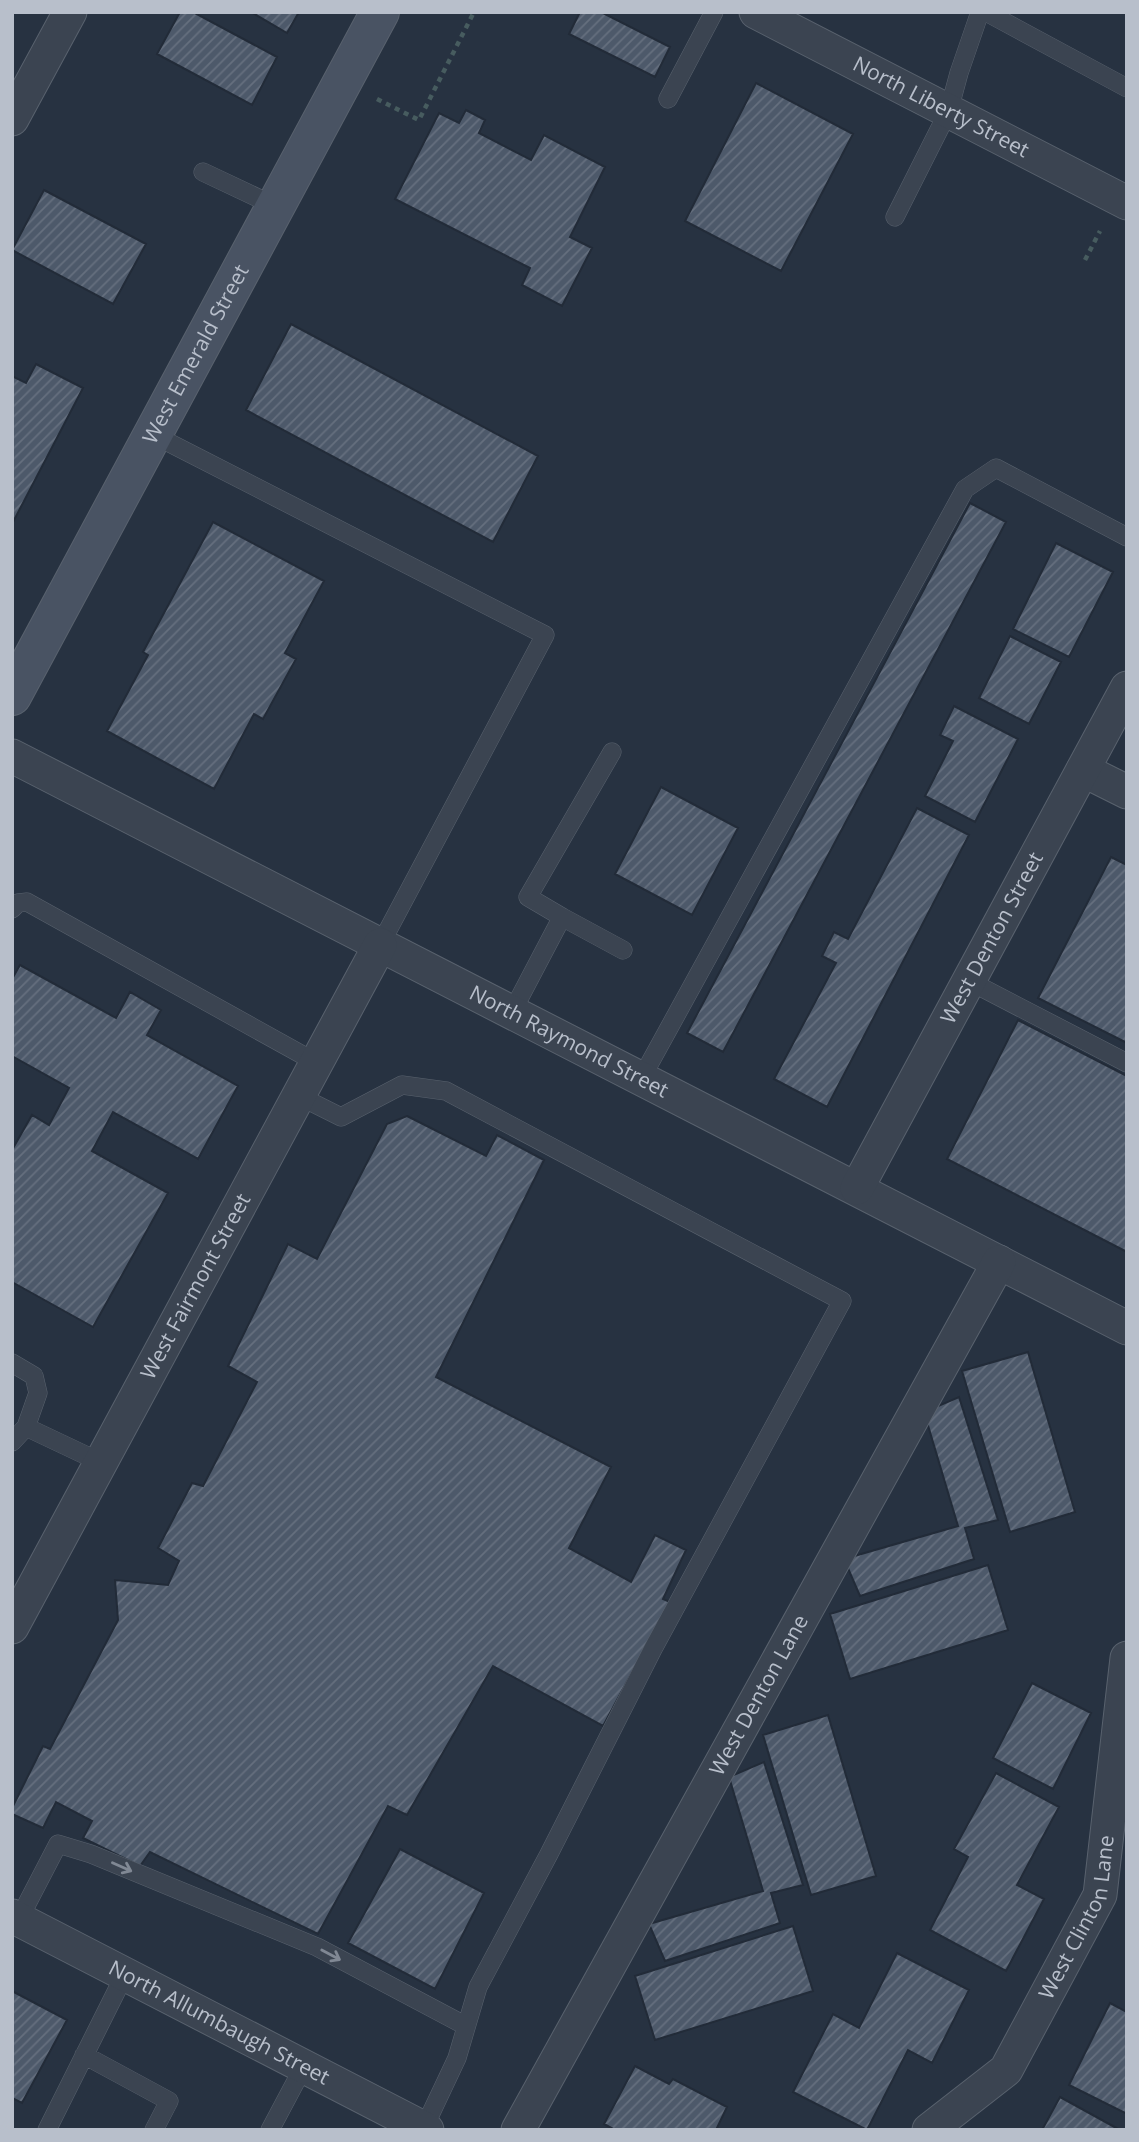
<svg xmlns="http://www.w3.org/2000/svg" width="1139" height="2142" viewBox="0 0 1139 2142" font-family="'Open Sans',sans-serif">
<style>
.building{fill:url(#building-hatch);stroke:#222b38;stroke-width:2}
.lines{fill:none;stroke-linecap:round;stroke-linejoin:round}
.service-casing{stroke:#59626e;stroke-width:19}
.minor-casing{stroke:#59626e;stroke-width:35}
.secondary-casing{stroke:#59626e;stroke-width:40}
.path{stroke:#475c5f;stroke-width:4.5;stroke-dasharray:5 5;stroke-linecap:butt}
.service{stroke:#3b4451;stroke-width:18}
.minor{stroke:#3b4451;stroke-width:33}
.secondary{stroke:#495363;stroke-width:38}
.oneway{stroke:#808894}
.labels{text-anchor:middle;stroke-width:7;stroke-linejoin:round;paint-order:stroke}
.street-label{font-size:21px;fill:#b8bfcb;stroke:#202936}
</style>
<defs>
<pattern id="building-hatch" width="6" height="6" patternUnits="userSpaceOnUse" patternTransform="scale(1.75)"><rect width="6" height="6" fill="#4d596a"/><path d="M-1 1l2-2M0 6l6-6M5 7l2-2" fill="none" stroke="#656f7e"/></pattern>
</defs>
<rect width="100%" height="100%" fill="#273241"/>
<path class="building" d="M 180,12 L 193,12 L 277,57 L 252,105 L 157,54 Z
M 251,12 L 299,12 L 287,33 Z
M 580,12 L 601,12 L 670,47 L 655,77 L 569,34 Z
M 756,83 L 853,134 L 781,271 L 685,221 Z
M 466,110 L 485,120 L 479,133 L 531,160 L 544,135 L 605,167 L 570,237 L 592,248 L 562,306 L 522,285 L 530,268 L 395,199 L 439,113 L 459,123 Z
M 44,190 L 146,244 L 113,304 L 12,250 Z
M 291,324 L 538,456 L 493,542 L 246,410 Z
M 36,364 L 83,388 L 12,524 L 12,376 L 26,383 Z
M 970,503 L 1006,522 L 723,1052 L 687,1033 Z
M 213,522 L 324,581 L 285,653 L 296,659 L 263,719 L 254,714 L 214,789 L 107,731 L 148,655 L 143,652 Z
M 1056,543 L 1113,572 L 1069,657 L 1013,629 Z
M 1010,636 L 1061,662 L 1029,724 L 979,698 Z
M 954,706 L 1018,739 L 975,822 L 925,796 L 953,741 L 940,735 Z
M 661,787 L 738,828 L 692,915 L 615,874 Z
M 917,808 L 969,835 L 827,1107 L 774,1079 L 836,963 L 822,956 L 834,932 L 848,939 Z
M 1111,857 L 1127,865 L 1127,1043 L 1038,998 Z
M 20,965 L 116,1018 L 130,992 L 161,1010 L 147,1035 L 238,1086 L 198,1159 L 113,1112 L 92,1151 L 168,1193 L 93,1327 L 12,1282 L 12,1150 L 32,1115 L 49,1125 L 69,1088 L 12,1056 L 12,979 Z
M 1018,1020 L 1127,1076 L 1127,1252 L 947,1159 Z
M 407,1116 L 486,1156 L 497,1135 L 544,1160 L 436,1377 L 611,1467 L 569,1548 L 631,1582 L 655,1535 L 686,1550 L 663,1599 L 670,1602 L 603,1726 L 493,1666 L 407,1815 L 388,1806 L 318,1934 L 150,1852 L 140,1866 L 83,1838 L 92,1821 L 56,1802 L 43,1828 L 12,1814 L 12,1808 L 43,1746 L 50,1749 L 118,1620 L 115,1580 L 168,1585 L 179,1561 L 158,1548 L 192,1483 L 203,1486 L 257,1382 L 228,1366 L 288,1244 L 317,1259 L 387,1124 Z
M 1028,1352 L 1075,1512 L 1010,1532 L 962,1371 Z
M 959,1397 L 998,1520 L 965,1528 L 974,1559 L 860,1596 L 844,1559 L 958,1526 L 924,1412 Z
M 988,1565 L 1008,1630 L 850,1679 L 830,1614 Z
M 1032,1683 L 1091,1713 L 1053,1789 L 993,1758 Z
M 828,1715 L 876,1876 L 811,1895 L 763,1735 Z
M 764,1762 L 803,1885 L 771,1893 L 780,1923 L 665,1961 L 649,1924 L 763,1891 L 729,1777 Z
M 996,1773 L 1059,1807 L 1017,1885 L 1044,1899 L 1006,1971 L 930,1930 L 968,1857 L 954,1849 Z
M 400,1849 L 484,1893 L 435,1989 L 348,1943 Z
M 793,1926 L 813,1991 L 655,2040 L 635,1976 Z
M 897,1953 L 969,1990 L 932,2063 L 908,2050 L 867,2130 L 793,2092 L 833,2014 L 859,2028 Z
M 12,1991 L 67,2020 L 22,2103 L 12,2098 Z
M 1110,2003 L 1127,2012 L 1127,2114 L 1069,2085 Z
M 635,2066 L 669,2084 L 673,2079 L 727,2107 L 716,2130 L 615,2130 L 604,2124 Z
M 1060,2097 L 1120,2130 L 1042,2130 Z"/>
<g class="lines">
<g class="service-casing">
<path id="service" d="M 986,12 L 1127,88
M 668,99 L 714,12
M 203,172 L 275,206
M 895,217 L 949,110 L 959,73 L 980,12
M 152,434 L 545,635 L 380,945
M 12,909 L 18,903 L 27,902 L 317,1063
M 562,917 L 623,950
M 969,981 L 1127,1063
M 512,1012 L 562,917 L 528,897 L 612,752
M 641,1079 L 965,489 L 996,468 L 1127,537
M 299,1096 L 341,1117 L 402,1085 L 446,1091 L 842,1301 L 653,1649 L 549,1854 L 478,1987 L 457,2058 L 423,2130
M 12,1363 L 34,1376 L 38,1393 L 26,1427 L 12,1442
M 26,1427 L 100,1462
M 19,1919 L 58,1844 L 91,1854 L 317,1947 L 466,2026
M 84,2055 L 169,2101 L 154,2130
M 47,2130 L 125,1974
M 270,2130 L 304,2066"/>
</g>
<g class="minor-casing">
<g id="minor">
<path id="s1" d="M 756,12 L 1127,203"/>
<path d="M 12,119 L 70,12"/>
<path id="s2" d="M 12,756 L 1127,1328"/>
<path d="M 1083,770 L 1127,792"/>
<path id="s3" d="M 857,1188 L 1127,688"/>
<path id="s4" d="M 12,1627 L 380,945"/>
<path id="s5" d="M 12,1916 L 427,2130"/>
<path id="s6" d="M 518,2130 L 999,1262"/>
<path id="s7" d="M 929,2130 L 1006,2070 L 1100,1895 L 1127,1658"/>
</g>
</g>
<g class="secondary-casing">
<g id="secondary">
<path id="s8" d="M 12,696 L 380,12"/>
</g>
</g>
<path class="path" d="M 377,99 L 419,120 L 474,12
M 1085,260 L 1100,231"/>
<use href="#service" class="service"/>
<use href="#minor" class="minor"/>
<use href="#secondary" class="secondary"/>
</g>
<defs><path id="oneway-shaft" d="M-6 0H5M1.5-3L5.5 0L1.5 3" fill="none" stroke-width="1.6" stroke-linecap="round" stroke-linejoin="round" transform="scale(1.75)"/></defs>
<g class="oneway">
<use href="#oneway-shaft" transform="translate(122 1867) rotate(24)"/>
<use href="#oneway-shaft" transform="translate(331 1955) rotate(28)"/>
</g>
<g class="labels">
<g class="street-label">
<text dy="7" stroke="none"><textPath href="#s1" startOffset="208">North Liberty Street</textPath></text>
<text dy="7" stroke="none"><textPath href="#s8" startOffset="388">West Emerald Street</textPath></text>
<text dy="7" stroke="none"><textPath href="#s3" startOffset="284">West Denton Street</textPath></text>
<text dy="7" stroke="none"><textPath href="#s2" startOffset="626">North Raymond Street</textPath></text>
<text dy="7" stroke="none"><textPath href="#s4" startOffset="387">West Fairmont Street</textPath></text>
<text dy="7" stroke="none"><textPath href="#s6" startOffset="497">West Denton Lane</textPath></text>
<text dy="7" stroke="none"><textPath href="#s7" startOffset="268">West Clinton Lane</textPath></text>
<text dy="7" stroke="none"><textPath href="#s5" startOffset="233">North Allumbaugh Street</textPath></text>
</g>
</g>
<rect width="1139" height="2142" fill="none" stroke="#b8bfcb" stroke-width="28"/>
</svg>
